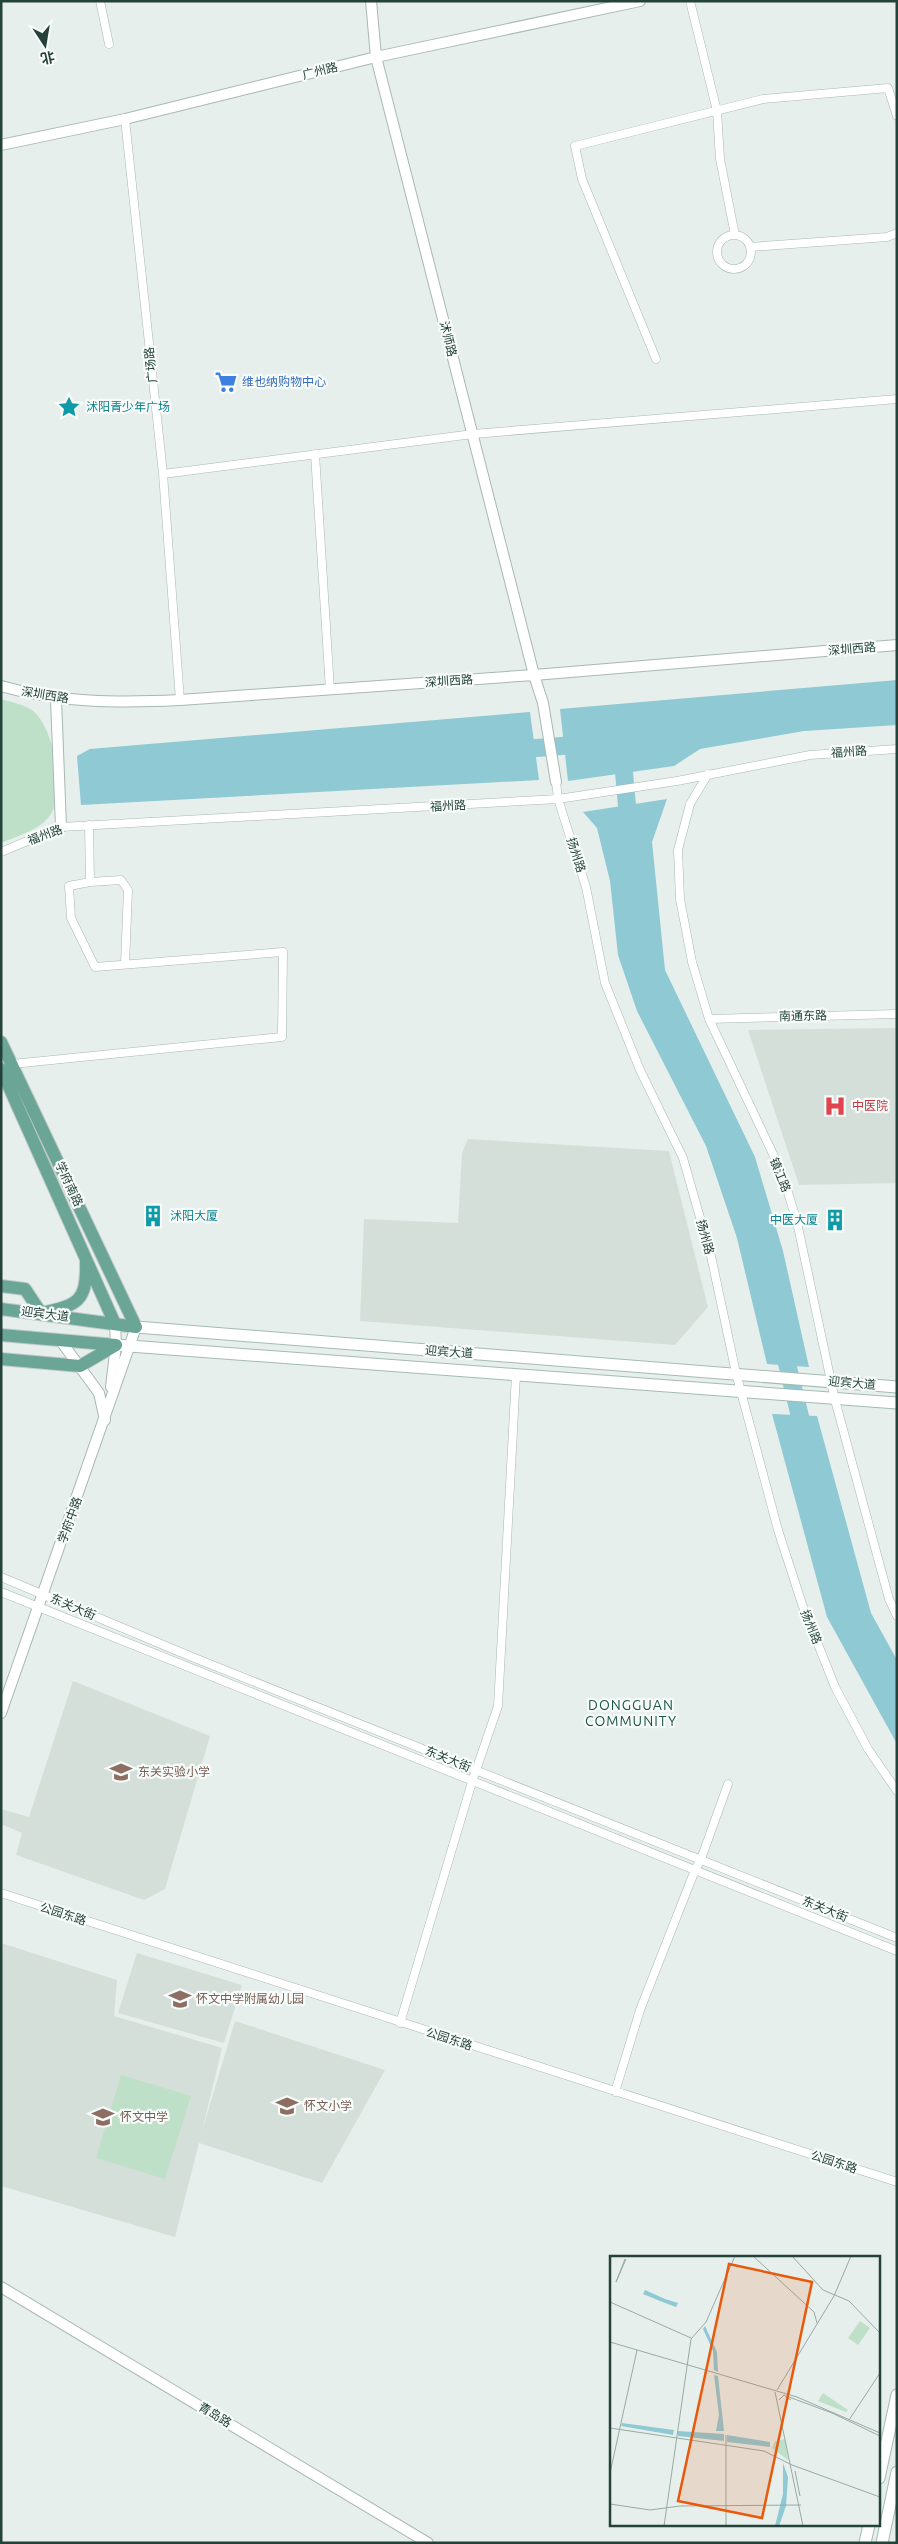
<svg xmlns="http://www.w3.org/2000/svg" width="898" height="2544" viewBox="0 0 898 2544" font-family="Ubuntu,'Noto Sans SC',sans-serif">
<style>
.built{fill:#d4dfda}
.green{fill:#bfe0c8}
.water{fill:#8ec9d4}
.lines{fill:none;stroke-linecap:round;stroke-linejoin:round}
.river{stroke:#8ec9d4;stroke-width:18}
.minor-casing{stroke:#a8b8b2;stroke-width:9}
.tertiary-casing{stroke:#a8b8b2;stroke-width:12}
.secondary-casing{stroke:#a4bbb3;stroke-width:13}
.primary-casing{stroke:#c2cac8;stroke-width:14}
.minor{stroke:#fff;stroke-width:8}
.tertiary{stroke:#fff;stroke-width:10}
.secondary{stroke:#fff;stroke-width:11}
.primary{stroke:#6aa596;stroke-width:12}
.labels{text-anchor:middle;stroke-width:4.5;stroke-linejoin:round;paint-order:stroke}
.street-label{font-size:12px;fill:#24423a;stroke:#f7fbf9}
.shop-label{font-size:12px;fill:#366cbe;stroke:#f7fbf9;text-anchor:start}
.culture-label{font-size:12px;fill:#0d838f;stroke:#f7fbf9;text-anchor:start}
.health-label{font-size:12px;fill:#be3a42;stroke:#f7fbf9;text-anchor:start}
.education-label{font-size:12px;fill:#785e54;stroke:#f7fbf9;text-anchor:start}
.neighbourhood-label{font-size:14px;letter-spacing:1px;fill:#1f5548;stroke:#f7fbf9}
.inset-road{fill:none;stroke:#98aaa4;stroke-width:1}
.view{fill:#e8590c;fill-opacity:0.15;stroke:#e8590c;stroke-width:2.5}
.inset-edge{fill:none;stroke:#24423a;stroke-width:2.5}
</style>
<rect width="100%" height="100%" fill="#e6efeb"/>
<path class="built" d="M 897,1028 L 897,1183 L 799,1185 L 748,1030 Z
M 468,1139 L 669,1151 L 708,1307 L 675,1345 L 360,1321 L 364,1219 L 458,1223 L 462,1153 Z
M 73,1681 L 210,1736 L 165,1889 L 144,1900 L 16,1855 L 22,1833 L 1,1824 L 1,1809 L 29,1817 Z
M 1,1943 L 117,1980 L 114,2016 L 222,2048 L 202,2131 L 235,2021 L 385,2070 L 322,2183 L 199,2143 L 175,2237 L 1,2186 Z
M 137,1953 L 242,1985 L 224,2043 L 118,2013 Z"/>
<path class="green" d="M 1,699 C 11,702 26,705 33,711 C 55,729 67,797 48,818 C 37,831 17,836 1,843 Z
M 121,2075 L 191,2096 L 165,2179 L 96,2158 Z"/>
<path class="water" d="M 897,680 L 897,725 L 804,731 L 700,749 L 674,766 L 568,781 L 560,709 Z
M 530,712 L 539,780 L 81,805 L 77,756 L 90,749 Z
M 667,799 L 652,842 L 665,970 L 755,1157 L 783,1251 L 809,1367 L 767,1364 L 737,1238 L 706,1146 L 637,1011 L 618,955 L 610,881 L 597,828 L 583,812 Z
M 772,1414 L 817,1416 L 871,1613 L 897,1660 L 897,1744 L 827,1617 Z"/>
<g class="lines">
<path class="river" d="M 511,750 L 587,744
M 622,750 L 629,828
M 782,1343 L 805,1437"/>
<g class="minor-casing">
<path id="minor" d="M 100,1 L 109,44
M 690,1 L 717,111 L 720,159 L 735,235
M 125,119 L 163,474 L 180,700
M717 252a17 17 0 1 1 34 0a17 17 0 1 1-34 0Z
M 750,247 L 887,237 L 897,233
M 656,359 L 582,179 L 575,146 L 763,99 L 888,88 L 897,116
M 315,454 L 330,690
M 163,474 L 473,434 L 897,399
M 708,774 L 690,804 L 678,850 L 680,899 L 692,962 L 709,1019 L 782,1173 L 797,1222 L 835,1400 L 889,1599 L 897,1616
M 556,782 L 558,799 L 586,887 L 605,983 L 640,1070 L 683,1158 L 711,1256 L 736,1373 L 778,1530 L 802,1604 L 835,1687 L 868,1749 L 897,1791
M 1,852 L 61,827 L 558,799 L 677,781 L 810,755 L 897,749
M 90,882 L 121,880 L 128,890 L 125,964
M 709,1019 L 897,1014
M 12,1064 L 282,1037 L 283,952 L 95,967 L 71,918 L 69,886 L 90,882 L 89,825
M 1,1577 L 192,1657 L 897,1938
M 1,1592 L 897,1951
M 1,1893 L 897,2182
M 400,2023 L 472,1782 L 498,1706 L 516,1375
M 615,2092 L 640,2010 L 695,1870 L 701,1859 L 728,1784"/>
</g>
<g class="tertiary-casing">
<path id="tertiary" d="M 371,1 L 376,57 L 534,675 L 543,703 L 556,782
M 1,145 L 125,119 L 376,57 L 640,1
M 1,686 C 60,703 119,703 180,700 L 534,675 L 897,645
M 56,699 L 61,827
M 60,1340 L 99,1393 L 105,1420
M 111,1387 L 116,1345 L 115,1324
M 1,1713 L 136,1327
M 1,2287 L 428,2543"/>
</g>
<g class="secondary-casing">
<path id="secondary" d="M 136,1327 L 897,1387
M 116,1345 L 897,1403
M 879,2478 L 897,2395
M 865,2543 L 869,2525
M 882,2543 L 897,2472"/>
</g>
<g class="primary-casing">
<path id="primary" d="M 1,1042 L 136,1327
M 1,1069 L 115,1324
M 1,1286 L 25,1289 L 41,1313 C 78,1305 87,1302 86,1262
M 1,1309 L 136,1327
M 1,1335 L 116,1345
M 1,1359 L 80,1366 L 116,1345"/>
</g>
<use href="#minor" class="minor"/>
<use href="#tertiary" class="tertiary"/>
<use href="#secondary" class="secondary"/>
<use href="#primary" class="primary"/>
</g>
<defs>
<g id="supermarket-bare" transform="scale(1.725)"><path d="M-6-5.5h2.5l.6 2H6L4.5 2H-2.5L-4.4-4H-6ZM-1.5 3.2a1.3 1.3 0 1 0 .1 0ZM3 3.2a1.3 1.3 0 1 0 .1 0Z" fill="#3f7fe0" stroke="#f7fbf9" stroke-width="2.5" paint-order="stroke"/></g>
<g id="sight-bare" transform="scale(1.725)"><path d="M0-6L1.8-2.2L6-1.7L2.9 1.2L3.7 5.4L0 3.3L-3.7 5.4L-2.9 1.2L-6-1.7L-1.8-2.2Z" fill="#0f9aa8" stroke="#f7fbf9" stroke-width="2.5" paint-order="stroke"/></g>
<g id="hospital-bare" transform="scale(1.725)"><path d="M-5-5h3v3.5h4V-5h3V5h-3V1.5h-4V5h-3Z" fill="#e0444e" stroke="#f7fbf9" stroke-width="2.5" paint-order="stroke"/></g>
<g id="building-bare" transform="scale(1.725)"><path d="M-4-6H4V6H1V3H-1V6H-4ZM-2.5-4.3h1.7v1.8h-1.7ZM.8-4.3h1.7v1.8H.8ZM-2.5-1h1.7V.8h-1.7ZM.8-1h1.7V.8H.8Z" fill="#0f9aa8" stroke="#f7fbf9" stroke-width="2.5" paint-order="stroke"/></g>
<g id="school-bare" transform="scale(1.725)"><path d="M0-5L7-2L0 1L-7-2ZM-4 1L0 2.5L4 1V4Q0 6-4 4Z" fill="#8d6e63" stroke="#f7fbf9" stroke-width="2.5" paint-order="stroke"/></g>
</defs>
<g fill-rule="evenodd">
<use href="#supermarket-bare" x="226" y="382"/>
<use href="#sight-bare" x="69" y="407"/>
<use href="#hospital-bare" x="835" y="1106"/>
<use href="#building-bare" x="153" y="1216"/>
<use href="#building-bare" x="835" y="1220"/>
<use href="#school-bare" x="121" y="1772"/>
<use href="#school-bare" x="180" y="1999"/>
<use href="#school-bare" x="287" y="2106"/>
<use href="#school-bare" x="103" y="2117"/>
</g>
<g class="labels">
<g class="street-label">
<text transform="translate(320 71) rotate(-14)" y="4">广州路</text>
<text transform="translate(448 339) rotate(76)" y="4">沭师路</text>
<text transform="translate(151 365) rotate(-96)" y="4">广场路</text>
<text transform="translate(852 649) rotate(-5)" y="4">深圳西路</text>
<text transform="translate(449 681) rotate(-4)" y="4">深圳西路</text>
<text transform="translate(45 695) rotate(9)" y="4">深圳西路</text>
<text transform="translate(849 752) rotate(-4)" y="4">福州路</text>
<text transform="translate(448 806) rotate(-3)" y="4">福州路</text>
<text transform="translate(45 835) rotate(-20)" y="4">福州路</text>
<text transform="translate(576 855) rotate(72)" y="4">扬州路</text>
<text transform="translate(803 1016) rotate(-1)" y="4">南通东路</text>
<text transform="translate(780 1175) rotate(68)" y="4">镇江路</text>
<text transform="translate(69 1184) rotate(65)" y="4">学府南路</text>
<text transform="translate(705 1237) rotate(75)" y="4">扬州路</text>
<text transform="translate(45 1314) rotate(7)" y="4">迎宾大道</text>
<text transform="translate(449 1352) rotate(4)" y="4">迎宾大道</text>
<text transform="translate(852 1383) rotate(5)" y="4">迎宾大道</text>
<text transform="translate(70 1520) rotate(-70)" y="4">学府中路</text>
<text transform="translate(73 1607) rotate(23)" y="4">东关大街</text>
<text transform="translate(811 1627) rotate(68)" y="4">扬州路</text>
<text transform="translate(448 1759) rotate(22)" y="4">东关大街</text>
<text transform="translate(825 1909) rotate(22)" y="4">东关大街</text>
<text transform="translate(63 1914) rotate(18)" y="4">公园东路</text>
<text transform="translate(449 2039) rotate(18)" y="4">公园东路</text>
<text transform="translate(834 2162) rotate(18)" y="4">公园东路</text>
<text transform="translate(215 2415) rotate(31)" y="4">青岛路</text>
</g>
<g class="shop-label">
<text x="242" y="386">维也纳购物中心</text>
</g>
<g class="culture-label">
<text x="86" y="411">沭阳青少年广场</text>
<text x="170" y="1220">沭阳大厦</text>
<text x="818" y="1224" text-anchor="end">中医大厦</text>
</g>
<g class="health-label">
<text x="852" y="1110">中医院</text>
</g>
<g class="education-label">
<text x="138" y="1776">东关实验小学</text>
<text x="196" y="2003">怀文中学附属幼儿园</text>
<text x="304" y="2110">怀文小学</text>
<text x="120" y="2121">怀文中学</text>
</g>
<g class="neighbourhood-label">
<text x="631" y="1710">DONGGUAN<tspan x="631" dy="16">COMMUNITY</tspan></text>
</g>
</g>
<g transform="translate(610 2256)">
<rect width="270" height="270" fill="#e6efeb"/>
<path d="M 250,65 L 260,72 L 248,89 L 238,82 ZM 213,137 L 238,154 L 236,156 L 208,145 ZM 175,183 L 178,204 L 162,192 L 165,185 Z" fill="#bfe0c8"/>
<path d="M 35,34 L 55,43 L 68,47 L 66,51 L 50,45 L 33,38 ZM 95,70 L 107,96 L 108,116 L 104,114 L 103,95 L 93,73 ZM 104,119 L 108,120 L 114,175 L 106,175 L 109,159 ZM 12,167 L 64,174 L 63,179 L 11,170 ZM 68,175 L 114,178 L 114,185 L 68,180 ZM 117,179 L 160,186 L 160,191 L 117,186 ZM 173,207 L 178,221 L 176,250 L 169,270 L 165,270 L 173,238 Z" fill="#8ec9d4"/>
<path class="inset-road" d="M 143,0 L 204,56 L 207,67M 182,0 L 213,34 L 239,45 L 270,77M 15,3 L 6,26 L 16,3M 0,46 L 81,82M 0,86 L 187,141 L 270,177M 167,134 L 224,40 L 241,0M 165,136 L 193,270M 179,141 L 222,157 L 270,180M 169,144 L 174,139 L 181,144M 239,164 L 270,117M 0,172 L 154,195 L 182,209 L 270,241M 116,179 L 116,270M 185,215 L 190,240M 0,217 L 27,94M 0,248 L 40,254 L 70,250 L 191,249M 54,270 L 81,83 L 96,66 L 125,0"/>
<path class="view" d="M 119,8 L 202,26 L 152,262 L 68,245 Z"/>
<rect width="270" height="270" class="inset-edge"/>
</g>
<rect width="898" height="2544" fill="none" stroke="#24423a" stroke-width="5"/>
<g transform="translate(45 45) rotate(168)" stroke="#f7fbf9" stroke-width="4" paint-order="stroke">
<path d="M0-4L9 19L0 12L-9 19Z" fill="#24423a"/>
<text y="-8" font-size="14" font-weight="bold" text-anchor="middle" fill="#24423a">北</text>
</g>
</svg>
